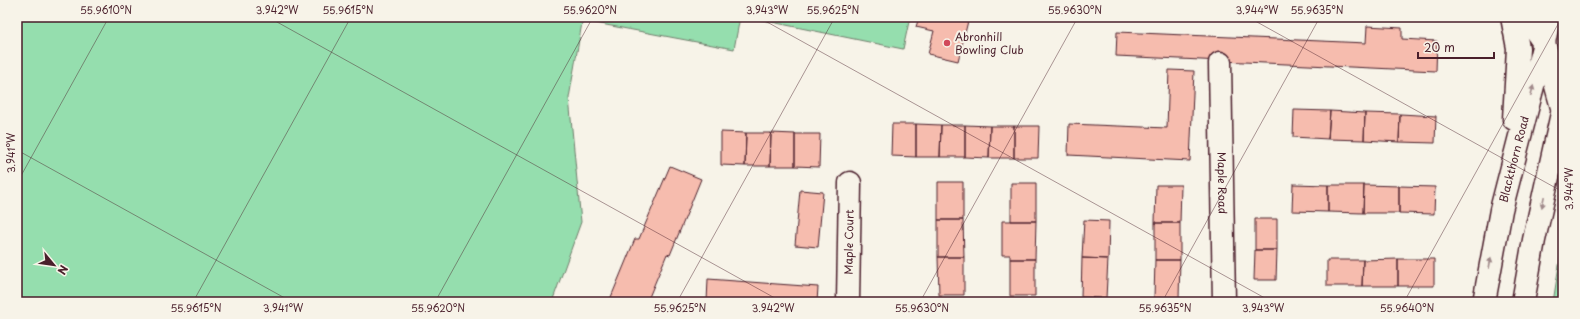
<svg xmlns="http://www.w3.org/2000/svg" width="1580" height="319" viewBox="0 0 1580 319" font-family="'Playpen Sans',sans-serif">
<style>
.green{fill:#95deae;stroke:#707e6c}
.building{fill:#f6bcae;stroke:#4a1f2b}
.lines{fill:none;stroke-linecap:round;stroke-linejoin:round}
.minor-casing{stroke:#4a1f2b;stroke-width:25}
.tertiary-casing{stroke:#4a1f2b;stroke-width:25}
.minor{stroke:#f7f3e8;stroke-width:22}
.tertiary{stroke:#f7f3e8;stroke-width:22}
.oneway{fill:#a0898a}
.ticks{fill:none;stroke:#4a1f2b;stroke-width:1;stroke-opacity:0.45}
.poi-dot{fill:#d1495b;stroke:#f7f3e8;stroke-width:1.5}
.labels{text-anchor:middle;stroke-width:4;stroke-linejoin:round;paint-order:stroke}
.poi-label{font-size:11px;fill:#4a1f2b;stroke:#f7f3e8;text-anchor:start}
.street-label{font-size:11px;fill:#4a1f2b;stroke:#f7f3e8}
.neatline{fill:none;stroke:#4a1f2b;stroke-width:1.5}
.ticks-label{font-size:10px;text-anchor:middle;fill:#4a1f2b}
</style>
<rect width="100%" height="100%" fill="#f7f3e8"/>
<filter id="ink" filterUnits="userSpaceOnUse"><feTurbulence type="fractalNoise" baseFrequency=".025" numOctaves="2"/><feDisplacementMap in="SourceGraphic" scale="8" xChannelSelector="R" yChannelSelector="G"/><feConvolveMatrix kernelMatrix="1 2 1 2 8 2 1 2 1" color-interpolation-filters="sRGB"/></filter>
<g filter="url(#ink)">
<path class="green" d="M 17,17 L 583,17 L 569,98 L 581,222 L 552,302 L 17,302 Z
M 591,17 L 740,17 L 734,49 L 590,22 Z
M 757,17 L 910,17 L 903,49 L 757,19 Z
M 1563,241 L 1563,302 L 1553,302 Z"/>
<path class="building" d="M 919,17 L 969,17 L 958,61 L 928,54 L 934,31 L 916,27 Z
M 1367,26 L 1402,28 L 1402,39 L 1437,41 L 1436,71 L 1116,56 L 1117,32 L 1366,43 Z
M 1169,70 L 1194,71 L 1190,161 L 1068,155 L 1069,124 L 1167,128 Z
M 1294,110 L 1330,111 L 1328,139 L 1293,137 Z
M 1330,111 L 1365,113 L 1364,140 L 1328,139 Z
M 1365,113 L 1400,114 L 1399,142 L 1364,140 Z
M 1400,114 L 1436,116 L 1435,143 L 1399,142 Z
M 892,124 L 916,124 L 916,157 L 891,156 Z
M 916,124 L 941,125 L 940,157 L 916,157 Z
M 941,125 L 965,125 L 965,157 L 940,157 Z
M 965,125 L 990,126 L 989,158 L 965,157 Z
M 990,126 L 1014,126 L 1014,158 L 989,158 Z
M 1014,126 L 1039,126 L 1038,158 L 1014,158 Z
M 721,132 L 746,133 L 745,166 L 721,165 Z
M 746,133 L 771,133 L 770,166 L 745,166 Z
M 771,133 L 795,134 L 795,166 L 770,166 Z
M 795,134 L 820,134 L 819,167 L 795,166 Z
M 670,166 L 701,179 L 670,255 L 667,254 L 647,302 L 609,302 L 635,239 L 639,239 Z
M 938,182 L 963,182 L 963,220 L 938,220 Z
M 1011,183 L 1036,183 L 1036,221 L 1011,221 Z
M 1293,184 L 1328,185 L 1328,212 L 1292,211 Z
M 1156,185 L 1181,185 L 1180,223 L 1155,223 Z
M 1328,185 L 1364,185 L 1363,213 L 1328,212 Z
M 1364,185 L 1399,186 L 1399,213 L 1363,213 Z
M 1399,186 L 1435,187 L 1434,214 L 1399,213 Z
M 800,190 L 823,192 L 818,247 L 795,245 Z
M 1255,219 L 1277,219 L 1277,250 L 1255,250 Z
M 938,220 L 963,220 L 964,257 L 938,257 Z
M 1084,220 L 1109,221 L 1108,259 L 1082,258 Z
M 1002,221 L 1036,221 L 1035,259 L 1010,259 L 1010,255 L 1002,255 Z
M 1155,223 L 1180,223 L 1180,260 L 1155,260 Z
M 1255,250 L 1277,250 L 1276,280 L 1254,280 Z
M 938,257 L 964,257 L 964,295 L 939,295 Z
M 1082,258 L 1108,259 L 1106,298 L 1081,297 Z
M 1010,259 L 1035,259 L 1035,296 L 1010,296 Z
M 1398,259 L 1434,259 L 1434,286 L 1398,286 Z
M 1398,259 L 1398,286 L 1362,286 L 1363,260 Z
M 1155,260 L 1180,260 L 1179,298 L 1154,298 Z
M 1327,260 L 1363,260 L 1362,286 L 1327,286 Z
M 708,279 L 818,287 L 817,302 L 707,302 Z"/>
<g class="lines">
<g class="minor-casing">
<g id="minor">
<path id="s1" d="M 1220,63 L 1224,302"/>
<path id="s2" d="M 848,302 L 850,183"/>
</g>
</g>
<g class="tertiary-casing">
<g id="tertiary">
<path d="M 1512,17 L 1518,48 L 1514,119"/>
<path d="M 1526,17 L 1544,43 L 1563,111"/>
<path id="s3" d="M 1484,302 L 1501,210 L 1544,43 L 1549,17"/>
<path d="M 1523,302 L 1534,240 L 1563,109"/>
</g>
</g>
<use href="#minor" class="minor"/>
<use href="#tertiary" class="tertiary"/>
</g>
<defs><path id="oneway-solid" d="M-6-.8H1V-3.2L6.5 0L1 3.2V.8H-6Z"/></defs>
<g class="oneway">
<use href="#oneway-solid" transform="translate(1532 91) rotate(-76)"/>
<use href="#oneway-solid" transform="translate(1543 202) rotate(102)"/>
<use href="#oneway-solid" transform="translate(1490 263) rotate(-80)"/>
</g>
</g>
<path class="ticks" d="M 268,17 L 782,302M 758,17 L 1272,302M 1248,17 L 1563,192M 17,150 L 292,302M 17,183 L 109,17M 193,302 L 351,17M 435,302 L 593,17M 677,302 L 835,17M 920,302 L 1078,17M 1162,302 L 1320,17M 1404,302 L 1562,17"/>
<circle class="poi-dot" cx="947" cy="43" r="4"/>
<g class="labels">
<g class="poi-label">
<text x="955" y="41">Abronhill<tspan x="955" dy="13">Bowling Club</tspan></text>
</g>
<g class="street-label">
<text dy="4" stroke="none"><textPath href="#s3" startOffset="146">Blackthorn Road</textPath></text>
<text dy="4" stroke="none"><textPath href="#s1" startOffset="120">Maple Road</textPath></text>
<text dy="4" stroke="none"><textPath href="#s2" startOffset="60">Maple Court</textPath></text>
</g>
</g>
<rect width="1580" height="319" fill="none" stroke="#f7f3e8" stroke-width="44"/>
<g transform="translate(54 265) rotate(119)" stroke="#f7f3e8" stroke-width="3" paint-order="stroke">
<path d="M0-3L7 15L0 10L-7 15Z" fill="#4a1f2b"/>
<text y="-6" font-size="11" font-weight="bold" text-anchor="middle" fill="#4a1f2b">N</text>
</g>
<path d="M1418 52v6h76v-6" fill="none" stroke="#4a1f2b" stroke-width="2"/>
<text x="1424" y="52" font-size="12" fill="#4a1f2b" stroke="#f7f3e8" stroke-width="3" paint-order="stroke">20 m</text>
<rect x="22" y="22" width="1536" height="275" class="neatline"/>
<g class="ticks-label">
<text x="106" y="14">55.9610°N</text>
<text x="277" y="14">3.942°W</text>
<text x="348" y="14">55.9615°N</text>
<text x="590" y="14">55.9620°N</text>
<text x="767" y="14">3.943°W</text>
<text x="833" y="14">55.9625°N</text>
<text x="1075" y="14">55.9630°N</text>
<text x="1257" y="14">3.944°W</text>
<text x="1317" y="14">55.9635°N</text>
<text transform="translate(11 153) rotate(-90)" y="4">3.941°W</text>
<text transform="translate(1569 189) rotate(-90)" y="4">3.944°W</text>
<text x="196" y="312">55.9615°N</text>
<text x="283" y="312">3.941°W</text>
<text x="438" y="312">55.9620°N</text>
<text x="680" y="312">55.9625°N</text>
<text x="773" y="312">3.942°W</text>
<text x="922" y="312">55.9630°N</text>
<text x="1165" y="312">55.9635°N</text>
<text x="1263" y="312">3.943°W</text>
<text x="1407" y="312">55.9640°N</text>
</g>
</svg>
